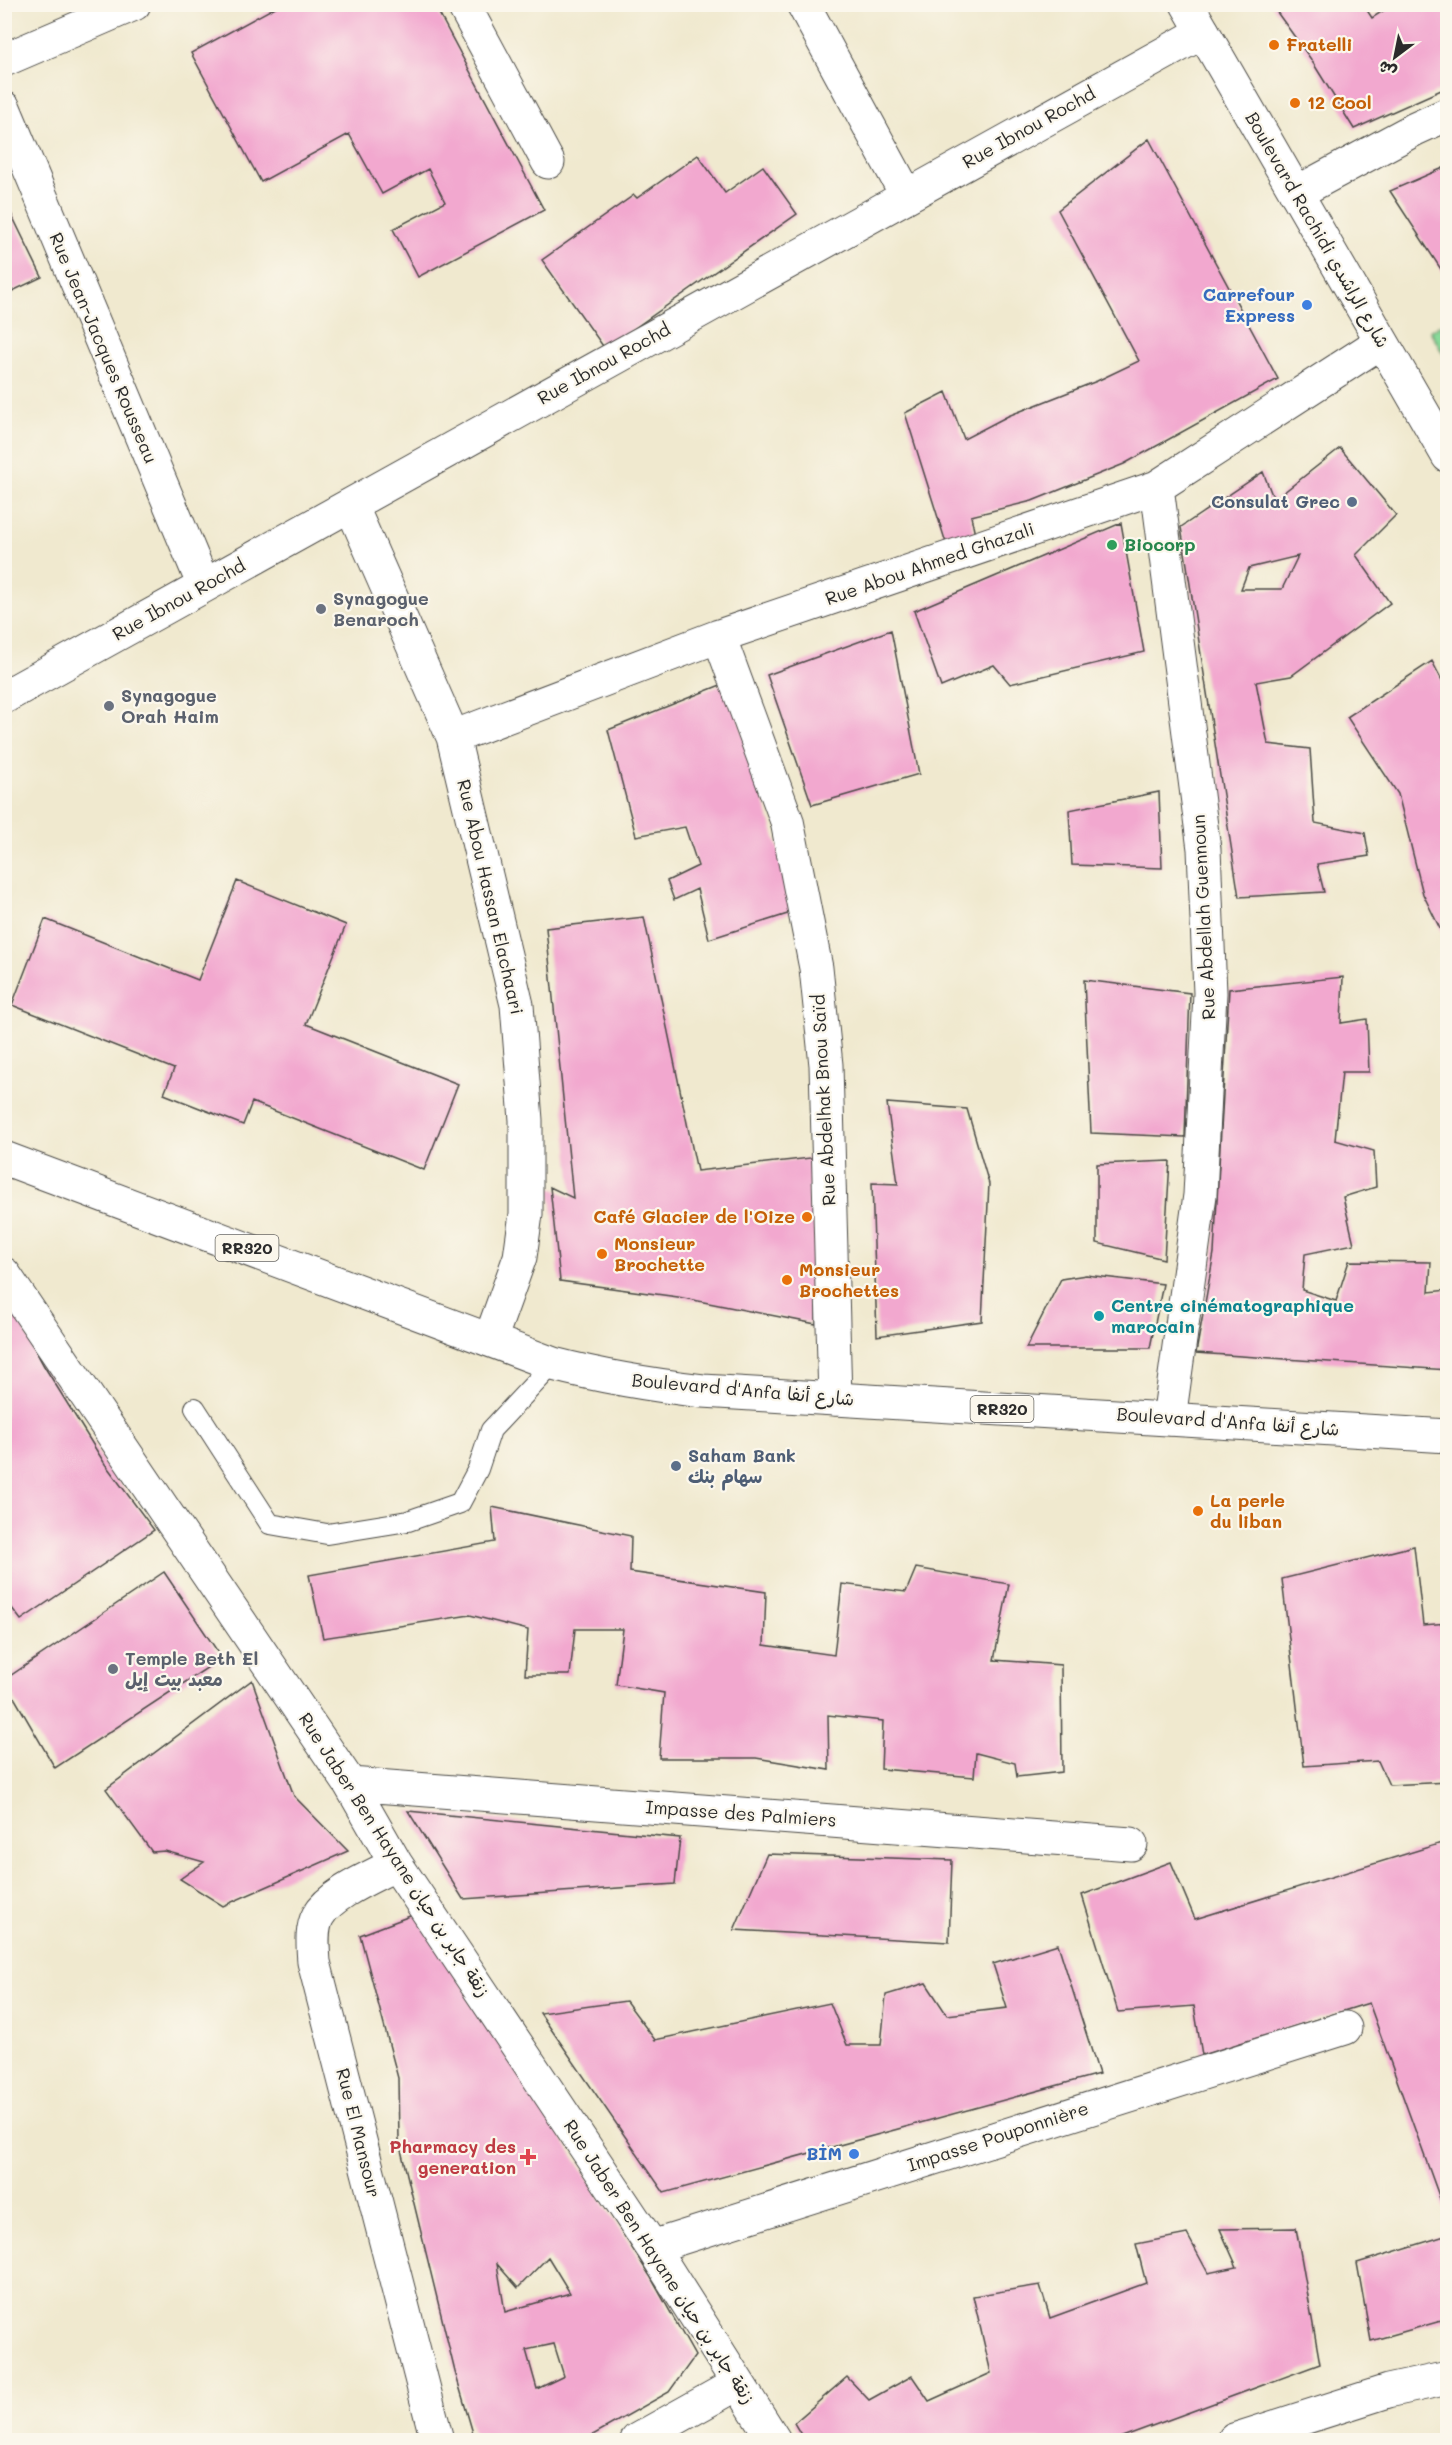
<svg xmlns="http://www.w3.org/2000/svg" width="1452" height="2445" viewBox="0 0 1452 2445" font-family="Mali,'Playpen Sans Arabic',sans-serif">
<style>
.green{fill:#89da9a;stroke:#5a8262;stroke-width:1.5}
.building{fill:#f2a8cf;fill-rule:evenodd}
.lines{fill:none;stroke-linecap:round;stroke-linejoin:round}
.lane-casing{stroke:#494844;stroke-width:22}
.street-casing{stroke:#494844;stroke-width:35}
.secondary-casing{stroke:#494844;stroke-width:35}
.primary-casing{stroke:#494844;stroke-width:35}
.lane{stroke:#fff;stroke-width:20}
.street{stroke:#fff;stroke-width:33}
.secondary{stroke:#fff;stroke-width:33}
.primary{stroke:#fff;stroke-width:33}
.food-dot{fill:#e8710a;stroke:#fbf7ec;stroke-width:2}
.shop-dot{fill:#3f7fe0;stroke:#fbf7ec;stroke-width:2}
.service-dot{fill:#5c6f8a;stroke:#fbf7ec;stroke-width:2}
.leisure-dot{fill:#2e9e5b;stroke:#fbf7ec;stroke-width:2}
.worship-dot{fill:#6b7280;stroke:#fbf7ec;stroke-width:2}
.culture-dot{fill:#0f9aa8;stroke:#fbf7ec;stroke-width:2}
.health-dot{fill:#e0444e;stroke:#fbf7ec;stroke-width:2}
.labels{text-anchor:middle;stroke-width:4.5;stroke-linejoin:round;paint-order:stroke}
.shield{fill:#fbf7ec;stroke:#696865;stroke-width:1.5}
.shield-label{font-size:16px;font-weight:bold;fill:#2b2b2b}
.food-label{font-size:18px;font-weight:bold;fill:#c56008;stroke:#fbf7ec;text-anchor:start}
.street-label{font-size:18px;fill:#2b2b2b;stroke:#fbf7ec}
.shop-label{font-size:18px;font-weight:bold;fill:#366cbe;stroke:#fbf7ec;text-anchor:end}
.service-label{font-size:18px;font-weight:bold;fill:#4e5e75;stroke:#fbf7ec;text-anchor:end}
.leisure-label{font-size:18px;font-weight:bold;fill:#27864d;stroke:#fbf7ec;text-anchor:start}
.worship-label{font-size:18px;font-weight:bold;fill:#5b616d;stroke:#fbf7ec;text-anchor:start}
.culture-label{font-size:18px;font-weight:bold;fill:#0d838f;stroke:#fbf7ec;text-anchor:start}
.health-label{font-size:18px;font-weight:bold;fill:#be3a42;stroke:#fbf7ec;text-anchor:end}
</style>
<rect width="100%" height="100%" fill="#fbf7ec"/>
<filter id="ink" filterUnits="userSpaceOnUse"><feTurbulence type="fractalNoise" baseFrequency=".0167" numOctaves="2"/><feDisplacementMap in="SourceGraphic" scale="12" xChannelSelector="R" yChannelSelector="G"/><feConvolveMatrix kernelMatrix="1 2 1 2 8 2 1 2 1" color-interpolation-filters="sRGB"/></filter>
<filter id="wash" filterUnits="userSpaceOnUse"><feTurbulence type="fractalNoise" baseFrequency=".008" numOctaves="4" result="noise"/><feDisplacementMap in="SourceGraphic" scale="24" xChannelSelector="R" yChannelSelector="G"/><feGaussianBlur stdDeviation="1.35" result="paint"/><feColorMatrix in="noise" values="0 0 0 0 0 0 0 0 0 0 0 0 0 0 0 0 0 1.4 0 .05"/><feComposite in="paint" operator="in"/></filter>
<g filter="url(#wash)">
<rect width="100%" height="100%" fill="#f0e9cf"/>
<path class="green" d="M 1447,321 L 1447,360 L 1430,331 Z"/>
<g id="blocks">
<path class="building" d="M 281,4 L 434,4 L 544,210 L 418,277 L 393,229 L 445,202 L 428,169 L 382,194 L 349,134 L 261,182 L 191,53 Z
M 1271,4 L 1363,4 L 1372,18 L 1394,4 L 1448,4 L 1448,87 L 1354,129 L 1310,58 Z
M 1149,139 L 1278,379 L 1124,464 L 1032,501 L 971,516 L 976,540 L 946,543 L 905,413 L 946,392 L 964,439 L 1008,416 L 1097,381 L 1139,361 L 1058,210 Z
M 698,155 L 725,193 L 763,166 L 797,214 L 605,349 L 542,260 L 634,195 L 637,198 Z
M 1448,166 L 1448,280 L 1390,191 Z
M 4,199 L 42,277 L 4,295 Z
M 1340,448 L 1396,515 L 1356,555 L 1390,603 L 1291,676 L 1256,682 L 1268,744 L 1310,749 L 1315,823 L 1365,833 L 1369,856 L 1317,864 L 1324,892 L 1239,897 L 1181,527 L 1263,472 L 1274,500 ZM 1298,556 L 1282,589 L 1241,589 L 1249,568 Z
M 1121,523 L 1144,652 L 1010,684 L 994,665 L 941,687 L 914,611 Z
M 891,630 L 919,774 L 812,805 L 767,675 Z
M 1432,661 L 1448,692 L 1448,945 L 1423,894 L 1398,794 L 1347,717 Z
M 728,682 L 797,911 L 709,939 L 697,889 L 674,900 L 667,881 L 698,866 L 685,827 L 636,836 L 608,730 Z
M 1159,792 L 1162,868 L 1072,865 L 1069,810 Z
M 237,881 L 346,925 L 306,1024 L 458,1084 L 424,1170 L 252,1102 L 243,1125 L 164,1094 L 174,1069 L 12,1005 L 45,919 L 198,980 Z
M 644,917 L 697,1171 L 819,1157 L 816,1324 L 678,1297 L 560,1281 L 550,1187 L 573,1198 L 546,928 Z
M 1343,977 L 1341,1023 L 1367,1019 L 1369,1072 L 1342,1072 L 1335,1140 L 1374,1151 L 1376,1187 L 1343,1197 L 1354,1244 L 1305,1254 L 1302,1290 L 1336,1301 L 1349,1261 L 1431,1262 L 1429,1292 L 1448,1290 L 1448,1370 L 1196,1353 L 1214,1253 L 1229,989 Z
M 1084,980 L 1190,993 L 1185,1137 L 1091,1133 Z
M 887,1103 L 967,1109 L 989,1184 L 982,1321 L 877,1336 L 872,1183 L 898,1184 Z
M 1170,1161 L 1164,1259 L 1097,1243 L 1097,1164 Z
M 1086,1275 L 1163,1284 L 1150,1348 L 1026,1348 L 1061,1279 Z
M 5,1294 L 44,1366 L 105,1464 L 154,1530 L 21,1620 L 5,1599 Z
M 492,1507 L 631,1536 L 630,1572 L 766,1592 L 764,1645 L 834,1655 L 842,1584 L 906,1592 L 916,1568 L 1009,1584 L 994,1660 L 1061,1665 L 1062,1772 L 1017,1777 L 1015,1763 L 976,1753 L 974,1777 L 881,1769 L 883,1721 L 828,1715 L 829,1770 L 756,1758 L 659,1758 L 664,1693 L 616,1685 L 623,1629 L 575,1629 L 570,1675 L 525,1675 L 528,1630 L 470,1615 L 323,1638 L 309,1575 L 495,1542 Z
M 1414,1546 L 1423,1625 L 1448,1623 L 1448,1782 L 1389,1785 L 1378,1761 L 1304,1766 L 1282,1579 Z
M 164,1572 L 222,1658 L 55,1768 L 4,1680 Z
M 252,1680 L 294,1796 L 348,1851 L 223,1906 L 180,1879 L 204,1862 L 165,1851 L 152,1852 L 106,1789 Z
M 408,1811 L 680,1838 L 675,1884 L 463,1899 Z
M 1448,1841 L 1448,2218 L 1447,2218 L 1369,2003 L 1202,2055 L 1194,2006 L 1118,2012 L 1082,1895 L 1171,1862 L 1195,1919 Z
M 767,1854 L 952,1860 L 949,1942 L 734,1930 Z
M 418,1913 L 650,2276 L 695,2356 L 669,2392 L 584,2440 L 475,2440 L 455,2372 L 399,2142 L 398,2078 L 360,1935 ZM 548,2257 L 570,2293 L 505,2312 L 497,2264 L 518,2288 ZM 554,2344 L 564,2376 L 537,2389 L 526,2350 Z
M 1058,1944 L 1099,2074 L 664,2193 L 540,2013 L 626,2001 L 655,2040 L 830,2003 L 847,2045 L 881,2045 L 886,1995 L 926,1983 L 947,2015 L 1007,2008 L 993,1964 Z
M 1296,2228 L 1320,2364 L 1114,2440 L 804,2440 L 794,2423 L 847,2377 L 869,2400 L 912,2376 L 929,2401 L 991,2373 L 973,2296 L 1040,2285 L 1050,2318 L 1146,2283 L 1136,2244 L 1187,2234 L 1208,2273 L 1237,2267 L 1220,2229 Z
M 1448,2235 L 1448,2319 L 1371,2341 L 1357,2263 Z"/>
</g>
</g>
<g filter="url(#ink)">
<use href="#blocks" fill-opacity="0" stroke="#494844" stroke-width="1.5"/>
<g class="lines">
<g class="lane-casing">
<path id="lane" d="M 195,1408 L 270,1524 L 327,1534 L 408,1521 L 460,1503 L 478,1469 L 491,1430 L 553,1364"/>
</g>
<g class="street-casing">
<path id="street" d="M 463,4 L 548,162
M 803,4 L 907,196
M 4,60 L 134,4
M 4,108 L 204,586
M 1296,193 L 1415,129 L 1448,114
M 1157,487 L 1204,849 L 1210,993 L 1200,1195 L 1169,1419
M 351,505 L 453,737 L 517,1005 L 526,1120 L 526,1214 L 520,1257 L 490,1340
M 719,636 L 787,821 L 816,968 L 826,1065 L 835,1399
M 4,697 L 1203,32
M 453,737 L 719,636 L 1157,487 L 1381,342
M 4,1274 L 350,1784 L 396,1864 L 652,2247 L 774,2440
M 350,1784 L 1131,1844
M 396,1864 C 374,1876 331,1893 318,1916 C 311,1929 313,1947 314,1962 L 437,2440
M 652,2247 L 1345,2028
M 637,2440 L 737,2384
M 1234,2440 L 1388,2391 L 1448,2378"/>
</g>
<g class="secondary-casing">
<path id="secondary" d="M 1187,4 L 1448,456"/>
</g>
<g class="primary-casing">
<path id="primary" d="M 4,1158 L 553,1364 C 603,1377 652,1385 703,1391 L 1448,1436"/>
</g>
<use href="#lane" class="lane"/>
<use href="#street" class="street"/>
<use href="#secondary" class="secondary"/>
<use href="#primary" class="primary"/>
</g>
</g>
<g class="food-dot">
<circle cx="1274" cy="45" r="6"/>
<circle cx="1295" cy="103" r="6"/>
<circle cx="807" cy="1217" r="6"/>
<circle cx="602" cy="1254" r="6"/>
<circle cx="787" cy="1280" r="6"/>
<circle cx="1198" cy="1511" r="6"/>
</g>
<g class="shop-dot">
<circle cx="1307" cy="305" r="6"/>
<circle cx="854" cy="2154" r="6"/>
</g>
<g class="service-dot">
<circle cx="1352" cy="502" r="6"/>
<circle cx="676" cy="1466" r="6"/>
</g>
<circle class="leisure-dot" cx="1112" cy="545" r="6"/>
<g class="worship-dot">
<circle cx="321" cy="609" r="6"/>
<circle cx="109" cy="706" r="6"/>
<circle cx="113" cy="1669" r="6"/>
</g>
<circle class="culture-dot" cx="1099" cy="1316" r="6"/>
<path class="health-dot" d="M525 2148h6v6h6v6h-6v6h-6v-6h-6v-6h6z"/>
<g class="labels">
<g class="shield">
<rect x="215.5" y="1235" width="63" height="26" rx="4.5"/>
<rect x="970.5" y="1396" width="63" height="26" rx="4.5"/>
</g>
<g class="shield-label">
<text x="247" y="1254">RR320</text>
<text x="1002" y="1415">RR320</text>
</g>
<g class="food-label">
<text x="1286" y="51">Fratelli</text>
<text x="1307" y="109">12 Cool</text>
<text x="795" y="1223" text-anchor="end">Café Glacier de l'Oize</text>
<text x="614" y="1250">Monsieur<tspan x="614" dy="21">Brochette</tspan></text>
<text x="799" y="1276">Monsieur<tspan x="799" dy="21">Brochettes</tspan></text>
<text x="1210" y="1507">La perle<tspan x="1210" dy="21">du liban</tspan></text>
</g>
<g class="street-label">
<text transform="translate(1029 128) rotate(-29)" y="6">Rue Ibnou Rochd</text>
<text transform="translate(1317 230) rotate(60)" y="6">Boulevard Rachidi شارع الراشدي</text>
<text transform="translate(103 348) rotate(67)" y="6">Rue Jean-Jacques Rousseau</text>
<text transform="translate(604 364) rotate(-29)" y="6">Rue Ibnou Rochd</text>
<text transform="translate(930 564) rotate(-19)" y="6">Rue Abou Ahmed Ghazali</text>
<text transform="translate(179 600) rotate(-29)" y="6">Rue Ibnou Rochd</text>
<text transform="translate(490 897) rotate(77)" y="6">Rue Abou Hassan Elachaari</text>
<text transform="translate(1204 917) rotate(-93)" y="6">Rue Abdellah Guennoun</text>
<text transform="translate(824 1100) rotate(-93)" y="6">Rue Abdelhak Bnou Saïd</text>
<text transform="translate(743 1390) rotate(5)" y="6">Boulevard d'Anfa شارع أنفا</text>
<text transform="translate(1228 1422) rotate(4)" y="6">Boulevard d'Anfa شارع أنفا</text>
<text transform="translate(741 1814) rotate(4)" y="6">Impasse des Palmiers</text>
<text transform="translate(394 1855) rotate(57)" y="6">Rue Jaber Ben Hayane زنقة جابر بن حيان</text>
<text transform="translate(358 2133) rotate(76)" y="6">Rue El Mansour</text>
<text transform="translate(998 2137) rotate(-18)" y="6">Impasse Pouponnière</text>
<text transform="translate(659 2262) rotate(57)" y="6">Rue Jaber Ben Hayane زنقة جابر بن حيان</text>
</g>
<g class="shop-label">
<text x="1295" y="301">Carrefour<tspan x="1295" dy="21">Express</tspan></text>
<text x="842" y="2160">BİM</text>
</g>
<g class="service-label">
<text x="1340" y="508">Consulat Grec</text>
<text x="688" y="1462" text-anchor="start">Saham Bank<tspan x="688" dy="21">سهام بنك</tspan></text>
</g>
<g class="leisure-label">
<text x="1124" y="551">Biocorp</text>
</g>
<g class="worship-label">
<text x="333" y="605">Synagogue<tspan x="333" dy="21">Benaroch</tspan></text>
<text x="121" y="702">Synagogue<tspan x="121" dy="21">Orah Haim</tspan></text>
<text x="125" y="1665">Temple Beth El<tspan x="125" dy="21">معبد بيت إيل</tspan></text>
</g>
<g class="culture-label">
<text x="1111" y="1312">Centre cinématographique<tspan x="1111" dy="21">marocain</tspan></text>
</g>
<g class="health-label">
<text x="516" y="2153">Pharmacy des<tspan x="516" dy="21">generation</tspan></text>
</g>
</g>
<rect width="1452" height="2445" fill="none" stroke="#fbf7ec" stroke-width="24"/>
<g transform="translate(1395 57) rotate(212)" stroke="#fbf7ec" stroke-width="4.5" paint-order="stroke">
<path d="M0-4.5L10 22L0 15L-10 22Z" fill="#2b2b2b"/>
<text y="-9" font-size="16" font-weight="bold" text-anchor="middle" fill="#2b2b2b">ش</text>
</g>
</svg>
